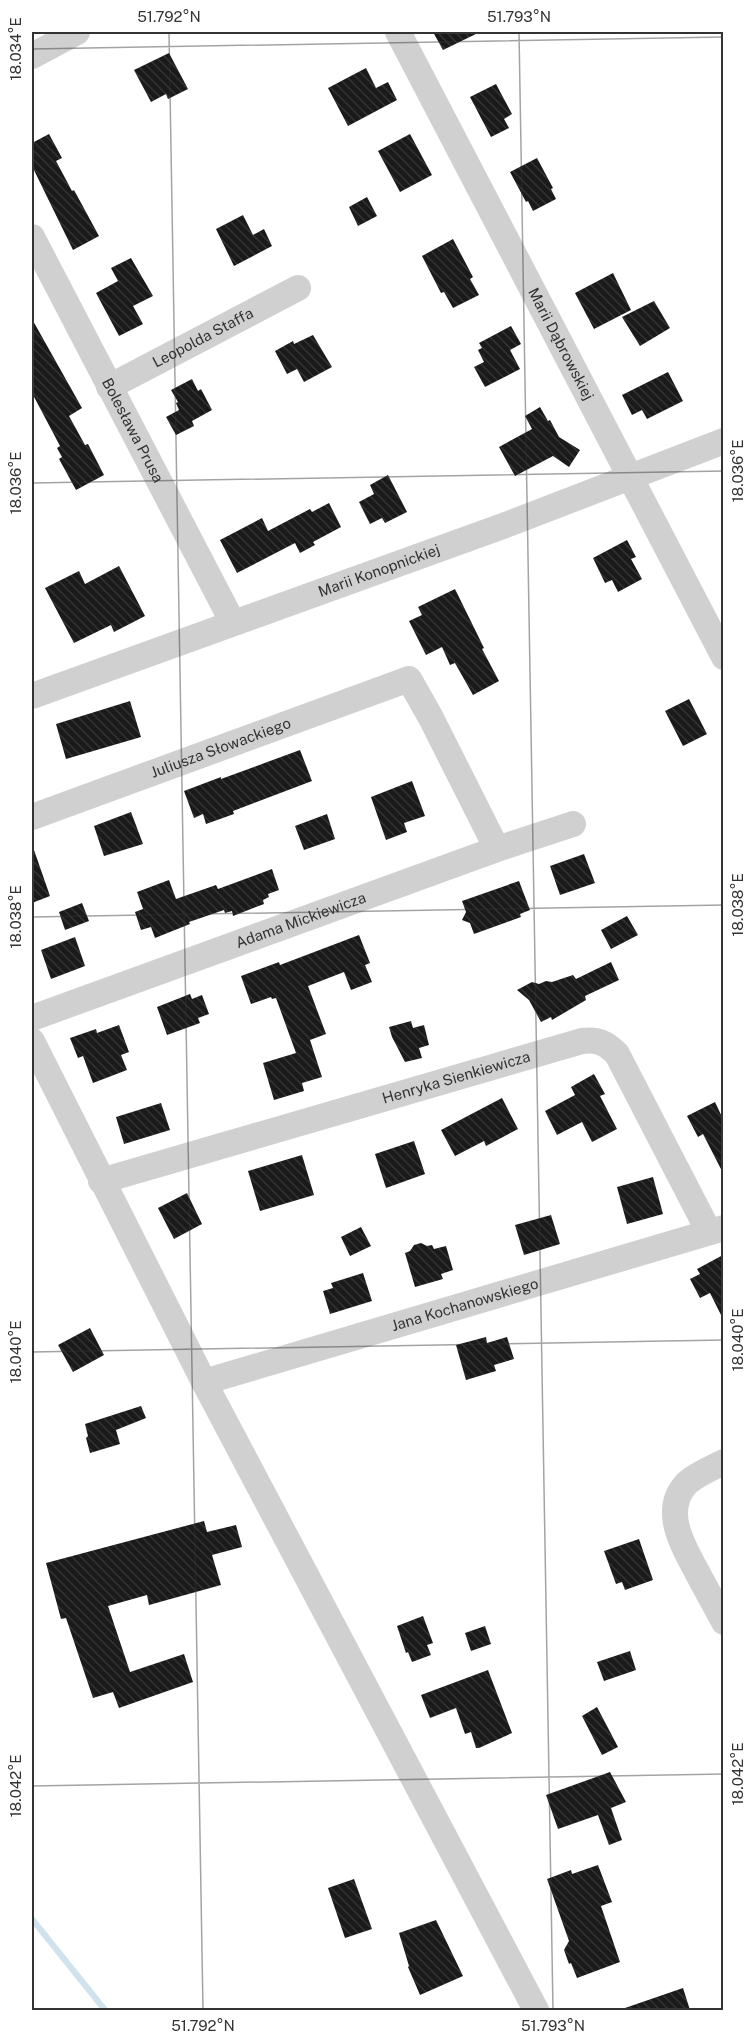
<svg xmlns="http://www.w3.org/2000/svg" width="755" height="2042" viewBox="0 0 755 2042" font-family="'Public Sans',sans-serif">
<style>
.lines{fill:none;stroke-linecap:round;stroke-linejoin:round}
.stream{stroke:#cfe2ee;stroke-width:6}
.building{fill:url(#building-back-hatch)}
.minor{stroke:#d0d0d0;stroke-width:26}
.ticks{fill:none;stroke:#333;stroke-width:1.5;stroke-opacity:0.45}
.labels{text-anchor:middle;stroke-width:6;stroke-linejoin:round;paint-order:stroke}
.street-label{font-size:15px;fill:#333;stroke:#fff}
.neatline{fill:none;stroke:#333;stroke-width:2}
.ticks-label{font-size:15px;text-anchor:middle;fill:#333}
</style>
<defs>
<pattern id="building-back-hatch" width="6" height="6" patternUnits="userSpaceOnUse" patternTransform="scale(1.5)"><rect width="6" height="6" fill="#1a1a1a"/><path d="M-1 5l2 2M0 0l6 6M5-1l2 2" fill="none" stroke="#333"/></pattern>
</defs>
<rect width="100%" height="100%" fill="#fff"/>
<g class="lines">
<path class="stream" d="M 32,1919 L 105,2010"/>
</g>
<path class="building" d="M 433,32 L 480,32 L 443,50 Z
M 169,53 L 188,89 L 168,99 L 166,94 L 151,102 L 134,70 Z
M 366,68 L 376,88 L 388,82 L 397,100 L 348,126 L 328,88 Z
M 496,84 L 512,114 L 504,119 L 509,128 L 491,137 L 470,97 Z
M 49,134 L 62,158 L 56,161 L 72,191 L 74,190 L 99,236 L 73,250 L 32,166 L 32,143 Z
M 410,134 L 432,175 L 400,192 L 378,151 Z
M 537,158 L 553,188 L 551,189 L 556,199 L 533,211 L 528,201 L 526,202 L 510,172 Z
M 367,197 L 377,216 L 358,226 L 349,207 Z
M 243,215 L 253,235 L 264,229 L 272,246 L 234,266 L 216,229 Z
M 453,239 L 473,277 L 470,279 L 479,295 L 453,308 L 444,292 L 441,293 L 422,256 Z
M 131,258 L 153,296 L 133,306 L 143,324 L 119,336 L 96,293 L 118,281 L 111,268 Z
M 613,273 L 631,310 L 594,329 L 575,293 Z
M 654,301 L 670,328 L 640,346 L 622,317 Z
M 32,319 L 82,408 L 69,416 L 85,445 L 88,444 L 104,475 L 76,490 L 59,459 L 62,457 L 57,448 L 60,446 L 32,393 Z
M 511,326 L 521,344 L 510,350 L 520,369 L 485,387 L 474,367 L 484,362 L 478,350 L 482,348 L 479,343 Z
M 313,335 L 332,367 L 304,382 L 297,369 L 287,374 L 275,351 L 293,341 L 294,344 Z
M 668,372 L 683,401 L 647,419 L 642,410 L 632,415 L 622,395 Z
M 192,379 L 198,391 L 201,389 L 212,410 L 192,421 L 194,426 L 176,435 L 166,417 L 179,410 L 176,403 L 178,402 L 171,390 Z
M 540,407 L 548,421 L 550,420 L 559,437 L 580,450 L 569,467 L 553,456 L 515,476 L 499,447 L 532,429 L 525,416 Z
M 388,475 L 407,512 L 385,523 L 382,518 L 370,524 L 359,502 L 374,494 L 370,485 Z
M 329,503 L 341,527 L 313,542 L 315,545 L 300,553 L 295,543 L 237,573 L 220,540 L 262,518 L 268,531 L 310,509 L 312,512 Z
M 627,540 L 636,557 L 631,559 L 642,579 L 618,592 L 612,580 L 605,583 L 593,558 Z
M 119,566 L 145,616 L 114,632 L 111,625 L 74,643 L 45,588 L 79,571 L 85,584 Z
M 455,589 L 484,648 L 482,649 L 499,681 L 473,695 L 455,663 L 450,665 L 442,647 L 426,655 L 409,621 L 422,615 L 418,607 Z
M 689,699 L 707,734 L 683,746 L 665,711 Z
M 130,701 L 141,737 L 66,759 L 56,724 Z
M 300,750 L 312,781 L 233,811 L 234,814 L 206,824 L 203,814 L 194,818 L 184,791 L 221,777 L 221,779 Z
M 412,781 L 425,816 L 404,823 L 407,832 L 386,840 L 371,797 Z
M 131,812 L 143,844 L 104,856 L 94,826 Z
M 327,814 L 335,839 L 304,850 L 295,826 Z
M 34,850 L 50,896 L 32,903 L 32,851 Z
M 584,854 L 595,883 L 560,895 L 550,866 Z
M 272,869 L 279,890 L 268,894 L 269,897 L 263,900 L 264,904 L 233,916 L 232,911 L 225,913 L 224,910 L 189,922 L 190,924 L 155,938 L 151,927 L 141,930 L 135,912 L 143,909 L 137,892 L 169,880 L 176,899 L 216,885 L 218,889 Z
M 519,881 L 530,910 L 520,914 L 521,917 L 474,934 L 470,923 L 462,920 L 466,912 L 462,901 Z
M 82,903 L 89,921 L 65,930 L 59,912 Z
M 627,916 L 638,935 L 611,949 L 601,930 Z
M 359,935 L 370,963 L 365,965 L 372,982 L 351,990 L 344,972 L 308,986 L 326,1034 L 310,1040 L 322,1077 L 302,1083 L 304,1091 L 274,1100 L 263,1063 L 296,1053 L 276,998 L 272,999 L 271,997 L 251,1004 L 241,976 L 279,962 L 280,965 Z
M 75,937 L 85,966 L 51,979 L 41,950 Z
M 611,962 L 619,980 L 585,996 L 586,1000 L 552,1020 L 551,1017 L 541,1022 L 529,1000 L 517,990 L 532,982 L 539,984 L 546,981 L 552,982 L 573,975 L 576,979 Z
M 190,994 L 192,999 L 202,995 L 209,1014 L 198,1018 L 200,1023 L 167,1035 L 157,1007 Z
M 411,1021 L 413,1028 L 424,1025 L 429,1045 L 419,1048 L 422,1058 L 405,1062 L 392,1037 L 389,1027 Z
M 119,1025 L 129,1052 L 121,1055 L 127,1070 L 93,1083 L 83,1056 L 78,1058 L 70,1038 L 96,1029 L 97,1033 Z
M 594,1074 L 605,1094 L 600,1096 L 617,1129 L 592,1142 L 582,1122 L 557,1135 L 545,1111 L 575,1095 L 571,1087 Z
M 502,1098 L 518,1129 L 486,1146 L 484,1141 L 455,1156 L 441,1130 Z
M 715,1102 L 723,1119 L 723,1173 L 703,1134 L 698,1137 L 687,1116 Z
M 161,1103 L 170,1130 L 124,1144 L 116,1117 Z
M 414,1141 L 425,1174 L 386,1188 L 375,1154 Z
M 302,1155 L 314,1195 L 260,1211 L 248,1171 Z
M 653,1177 L 663,1214 L 627,1224 L 617,1187 Z
M 187,1193 L 202,1224 L 174,1239 L 158,1208 Z
M 551,1215 L 560,1244 L 524,1255 L 515,1225 Z
M 361,1227 L 371,1246 L 350,1256 L 341,1237 Z
M 421,1243 L 427,1246 L 432,1245 L 434,1249 L 446,1246 L 453,1270 L 441,1274 L 443,1279 L 415,1287 L 405,1253 L 410,1251 L 414,1245 Z
M 723,1255 L 723,1319 L 710,1293 L 700,1298 L 690,1279 L 700,1274 L 697,1269 Z
M 363,1273 L 372,1301 L 330,1314 L 323,1291 L 333,1288 L 331,1283 Z
M 90,1328 L 104,1355 L 73,1372 L 58,1345 Z
M 486,1337 L 487,1343 L 507,1337 L 514,1359 L 494,1365 L 496,1371 L 466,1380 L 456,1345 Z
M 141,1406 L 146,1418 L 116,1430 L 120,1444 L 90,1453 L 86,1438 L 88,1436 L 85,1424 Z
M 204,1521 L 207,1532 L 236,1525 L 242,1547 L 212,1555 L 221,1585 L 149,1605 L 147,1595 L 108,1606 L 130,1672 L 184,1654 L 193,1682 L 119,1708 L 113,1692 L 93,1698 L 66,1618 L 61,1619 L 46,1563 Z
M 639,1539 L 653,1580 L 625,1590 L 622,1582 L 616,1584 L 604,1551 Z
M 423,1616 L 433,1643 L 427,1645 L 431,1655 L 412,1662 L 408,1652 L 406,1653 L 397,1626 Z
M 485,1626 L 491,1644 L 471,1651 L 465,1633 Z
M 630,1651 L 636,1670 L 604,1681 L 597,1662 Z
M 488,1670 L 512,1733 L 479,1748 L 476,1748 L 471,1732 L 465,1734 L 456,1708 L 430,1718 L 421,1695 Z
M 597,1707 L 618,1747 L 602,1755 L 582,1716 Z
M 610,1772 L 626,1802 L 611,1808 L 622,1840 L 609,1845 L 598,1815 L 558,1829 L 546,1795 Z
M 598,1865 L 612,1902 L 601,1906 L 620,1962 L 577,1978 L 571,1963 L 569,1964 L 564,1950 L 569,1941 L 547,1879 L 571,1870 L 572,1874 Z
M 354,1879 L 372,1929 L 345,1938 L 328,1888 Z
M 436,1920 L 463,1976 L 420,1995 L 408,1967 L 409,1966 L 399,1933 Z
M 683,1988 L 690,2010 L 626,2010 L 625,2008 Z"/>
<g class="lines">
<g class="minor">
<path id="s1" d="M 398,32 L 724,657"/>
<path d="M 32,56 L 77,32"/>
<path id="s2" d="M 32,237 L 233,623"/>
<path id="s3" d="M 109,387 L 298,288"/>
<path id="s4" d="M 32,696 L 503,526 L 724,441"/>
<path id="s5" d="M 32,817 L 409,679 L 431,718 L 497,849"/>
<path id="s6" d="M 32,1018 L 497,849 L 573,824"/>
<path d="M 32,1041 L 204,1382 L 536,2010"/>
<path id="s7" d="M 101,1181 L 582,1041 C 598,1039 606,1043 617,1054 L 709,1232"/>
<path id="s8" d="M 204,1382 L 724,1228"/>
<path d="M 724,1462 C 712,1468 697,1474 687,1483 C 661,1510 683,1546 697,1572 C 706,1589 715,1605 724,1622"/>
</g>
</g>
<path class="ticks" d="M 169,32 L 203,2010M 519,32 L 553,2010M 32,49 L 724,37M 32,483 L 724,471M 32,917 L 724,905M 32,1352 L 724,1340M 32,1786 L 724,1774"/>
<g class="labels">
<g class="street-label">
<text dy="5" stroke="none"><textPath href="#s3" startOffset="106">Leopolda Staffa</textPath></text>
<text dy="5" stroke="none"><textPath href="#s1" startOffset="352">Marii Dąbrowskiej</textPath></text>
<text dy="5" stroke="none"><textPath href="#s2" startOffset="218">Bolesława Prusa</textPath></text>
<text dy="5" stroke="none"><textPath href="#s4" startOffset="369">Marii Konopnickiej</textPath></text>
<text dy="5" stroke="none"><textPath href="#s5" startOffset="201">Juliusza Słowackiego</textPath></text>
<text dy="5" stroke="none"><textPath href="#s6" startOffset="286">Adama Mickiewicza</textPath></text>
<text dy="5" stroke="none"><textPath href="#s7" startOffset="370">Henryka Sienkiewicza</textPath></text>
<text dy="5" stroke="none"><textPath href="#s8" startOffset="272">Jana Kochanowskiego</textPath></text>
</g>
</g>
<rect width="755" height="2042" fill="none" stroke="#ffffff" stroke-width="66"/>
<rect x="33" y="33" width="689" height="1976" class="neatline"/>
<g class="ticks-label">
<text x="169" y="22">51.792°N</text>
<text x="519" y="22">51.793°N</text>
<text transform="translate(16 49) rotate(-90)" y="5">18.034°E</text>
<text transform="translate(738 471) rotate(-90)" y="5">18.036°E</text>
<text transform="translate(16 483) rotate(-90)" y="5">18.036°E</text>
<text transform="translate(738 905) rotate(-90)" y="5">18.038°E</text>
<text transform="translate(16 917) rotate(-90)" y="5">18.038°E</text>
<text transform="translate(738 1340) rotate(-90)" y="5">18.040°E</text>
<text transform="translate(16 1352) rotate(-90)" y="5">18.040°E</text>
<text transform="translate(738 1774) rotate(-90)" y="5">18.042°E</text>
<text transform="translate(16 1786) rotate(-90)" y="5">18.042°E</text>
<text x="203" y="2031">51.792°N</text>
<text x="553" y="2031">51.793°N</text>
</g>
</svg>
